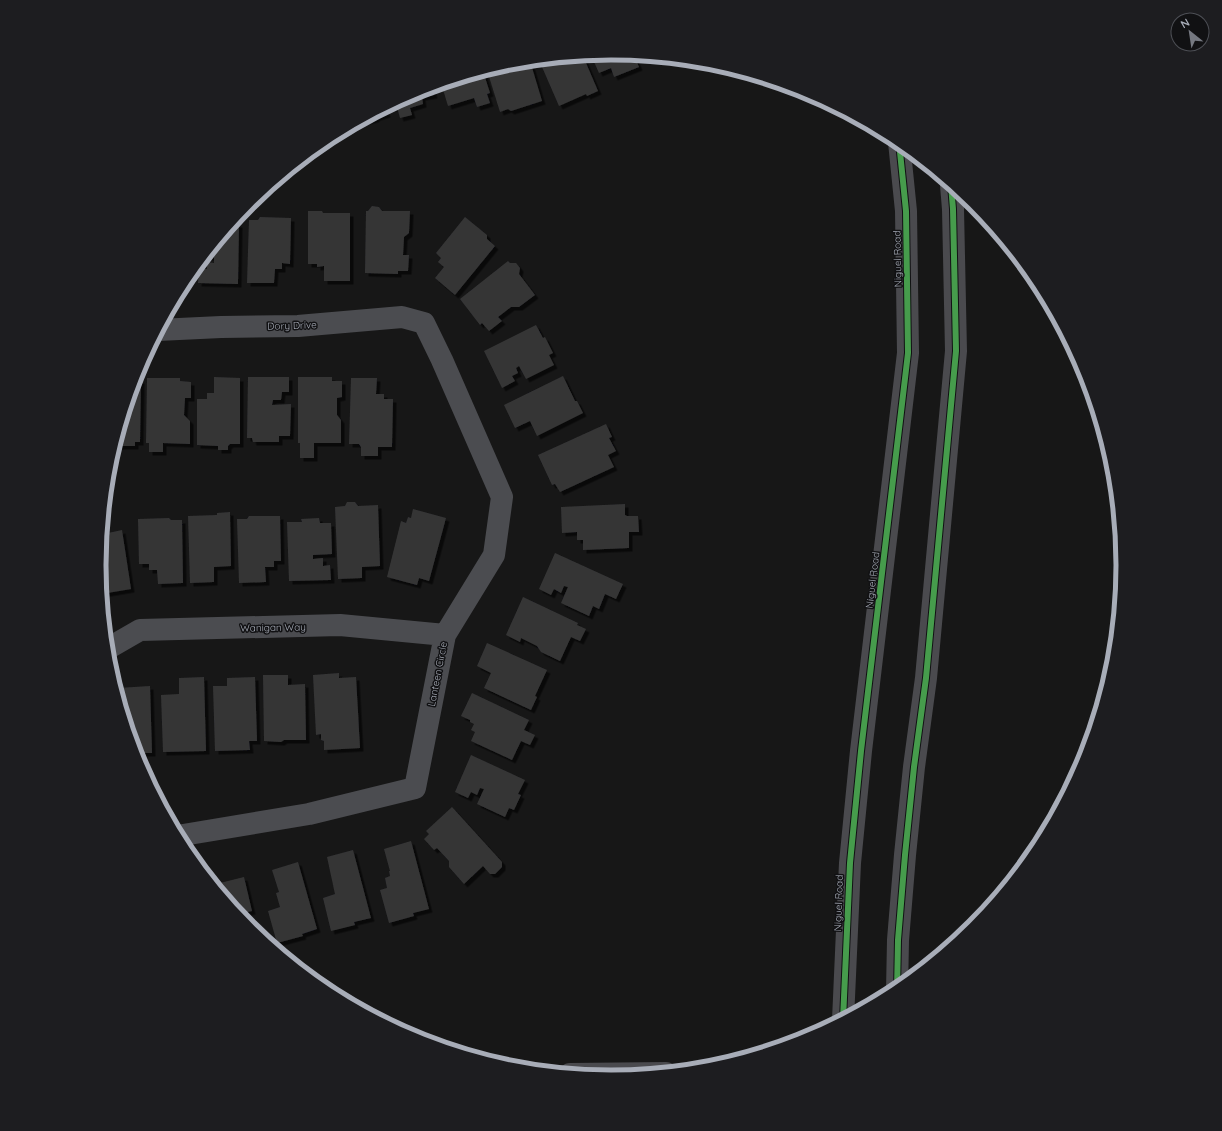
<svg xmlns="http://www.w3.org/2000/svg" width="1222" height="1131" viewBox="0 0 1222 1131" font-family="Quicksand,sans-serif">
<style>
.building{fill:#353536;filter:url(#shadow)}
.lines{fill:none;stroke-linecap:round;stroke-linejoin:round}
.minor{stroke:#4b4c50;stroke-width:22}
.secondary{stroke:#4a4a4e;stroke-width:22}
.cycleway-casing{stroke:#111113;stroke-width:8}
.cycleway{stroke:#469c4c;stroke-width:6}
.labels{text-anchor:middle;stroke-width:3;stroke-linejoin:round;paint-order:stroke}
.street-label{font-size:10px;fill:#a8adb8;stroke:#111113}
.rim{fill:none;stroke:#a8adb8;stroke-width:5}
</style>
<defs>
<filter id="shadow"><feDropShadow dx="3.5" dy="3.5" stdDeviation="0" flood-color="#0009"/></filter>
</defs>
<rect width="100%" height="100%" fill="#171717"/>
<path class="building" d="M 611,53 L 637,56 L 638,57 L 635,58 L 639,67 L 614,77 L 611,68 L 599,73 L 591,55 Z
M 583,56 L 598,91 L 587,96 L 586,94 L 559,106 L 539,60 Z
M 530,61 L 542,101 L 511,111 L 508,109 L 500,112 L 487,70 L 511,63 Z
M 483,71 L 490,93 L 487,94 L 490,103 L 477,107 L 474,98 L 448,106 L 442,86 L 443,83 Z
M 432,87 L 434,95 L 422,97 L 423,104 L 410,108 L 412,115 L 400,118 L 397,107 L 392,108 L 391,105 L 415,92 Z
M 385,108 L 387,114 L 377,117 L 375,119 L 357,123 Z
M 372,206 L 379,207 L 382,211 L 410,211 L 409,233 L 404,237 L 403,255 L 409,255 L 408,271 L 398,271 L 398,274 L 365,273 L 366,211 L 368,211 Z
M 308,211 L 322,211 L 323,213 L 350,213 L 350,281 L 324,281 L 324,266 L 317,267 L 317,264 L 308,264 Z
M 260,217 L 291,218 L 290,264 L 282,263 L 282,269 L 275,269 L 274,283 L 247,283 L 249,220 L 258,220 Z
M 465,217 L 487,235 L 487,239 L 495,246 L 455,295 L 435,278 L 444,267 L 438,262 L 441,258 L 436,253 Z
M 231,224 L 239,224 L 238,284 L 198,283 L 199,269 L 207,269 L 207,262 L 214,263 L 214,257 L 204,257 Z
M 508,261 L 510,263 L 516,263 L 520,268 L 519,274 L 535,295 L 519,307 L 511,307 L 498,317 L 502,321 L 489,331 L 482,323 L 480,325 L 460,299 Z
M 536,325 L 543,338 L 545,337 L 553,353 L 549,355 L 554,365 L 526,379 L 519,366 L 516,368 L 518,373 L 512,376 L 515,381 L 502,388 L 484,351 Z
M 563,376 L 575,401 L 577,401 L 583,413 L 537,436 L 530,421 L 515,428 L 504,405 Z
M 214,377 L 240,378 L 240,444 L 230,444 L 228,446 L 228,450 L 218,450 L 218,446 L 197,445 L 197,399 L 207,399 L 207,393 L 214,393 Z
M 248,377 L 289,377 L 289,392 L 282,392 L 281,400 L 273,400 L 272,405 L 291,404 L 290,436 L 279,436 L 279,442 L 253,442 L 252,438 L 247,438 Z
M 298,377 L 332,377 L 332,381 L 342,381 L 342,397 L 337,398 L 337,415 L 341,420 L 341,443 L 314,443 L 314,458 L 300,458 L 300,443 L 298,443 Z
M 147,378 L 180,378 L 180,381 L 191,382 L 191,398 L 185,398 L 184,415 L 190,421 L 190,444 L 163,443 L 163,452 L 149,452 L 149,443 L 146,443 Z
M 351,378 L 377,378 L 376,394 L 384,394 L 384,399 L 393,399 L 392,447 L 378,447 L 378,456 L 361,456 L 361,447 L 359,444 L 349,444 Z
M 134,380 L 141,380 L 140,442 L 135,442 L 135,446 L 114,446 Z
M 606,424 L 612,437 L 609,438 L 616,451 L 608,455 L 614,467 L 560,492 L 555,484 L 552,485 L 538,455 Z
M 347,502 L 355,502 L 358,506 L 378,505 L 380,566 L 362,567 L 362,578 L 338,579 L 335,507 L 345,506 Z
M 625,504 L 625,515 L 627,516 L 638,516 L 639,532 L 629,532 L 629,548 L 583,550 L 583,540 L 577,540 L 577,532 L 562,533 L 561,507 Z
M 413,509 L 446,518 L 429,581 L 419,578 L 417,585 L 387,577 L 401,521 L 406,523 L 408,517 L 411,518 Z
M 230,512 L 231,566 L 214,567 L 214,582 L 190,583 L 188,516 L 217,515 L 217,513 Z
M 249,516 L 280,516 L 281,561 L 274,561 L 274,567 L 265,567 L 266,582 L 239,583 L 237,519 L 247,519 Z
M 169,518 L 171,520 L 182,520 L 183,583 L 158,584 L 157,570 L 149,570 L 149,564 L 139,564 L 138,519 Z
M 319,518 L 320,523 L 331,523 L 332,554 L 313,555 L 313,559 L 323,558 L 323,566 L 330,565 L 331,580 L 289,581 L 287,522 L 302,522 L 301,519 Z
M 108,530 L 108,533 L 122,530 L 131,589 L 101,594 L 99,573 L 103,573 L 102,568 L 99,569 L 99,565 L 102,531 Z
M 555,553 L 623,584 L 616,599 L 605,594 L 599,609 L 593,606 L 589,616 L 561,603 L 568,587 L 564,586 L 561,593 L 554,589 L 551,595 L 539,589 Z
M 523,597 L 578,623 L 577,625 L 586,629 L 580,641 L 571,637 L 560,661 L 541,652 L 537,646 L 521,638 L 520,642 L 506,635 Z
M 487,643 L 547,670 L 535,696 L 537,697 L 531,710 L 484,688 L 491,673 L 477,666 Z
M 339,673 L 339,678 L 356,677 L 360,748 L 324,750 L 324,741 L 321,740 L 321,734 L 316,735 L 313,675 Z
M 263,675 L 288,675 L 288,685 L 305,684 L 306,740 L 284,740 L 281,742 L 264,741 Z
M 204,677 L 206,751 L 163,752 L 161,695 L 179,694 L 179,678 Z
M 255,677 L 257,741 L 249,741 L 250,750 L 215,751 L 213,686 L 227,686 L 227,678 Z
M 150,686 L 152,753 L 144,753 L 144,762 L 138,763 L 119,699 L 118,688 Z
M 472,693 L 529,720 L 524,730 L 535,735 L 530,745 L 521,741 L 512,760 L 471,741 L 475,732 L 471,730 L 474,724 L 470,722 L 470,720 L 461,716 Z
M 471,755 L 525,780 L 518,794 L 521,795 L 514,810 L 509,808 L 505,817 L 477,804 L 484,789 L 480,788 L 477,795 L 471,792 L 468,798 L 455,792 Z
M 452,807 L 502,862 L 502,867 L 495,874 L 490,874 L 483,866 L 464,884 L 449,867 L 449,861 L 437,848 L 434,850 L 424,839 L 429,834 L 426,831 Z
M 411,841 L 429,909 L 413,913 L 414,916 L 389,923 L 380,890 L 387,888 L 385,878 L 390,876 L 389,871 L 390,871 L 384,849 Z
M 353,850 L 371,918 L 354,922 L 355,925 L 331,931 L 323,898 L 335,894 L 327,857 Z
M 298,862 L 317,929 L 302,934 L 303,936 L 277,943 L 268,911 L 280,907 L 276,893 L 279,892 L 272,870 Z
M 244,877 L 252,911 L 243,913 L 246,925 L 256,922 L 259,937 L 248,928 L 218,891 L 216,884 Z"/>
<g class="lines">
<path class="minor" d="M 158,330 L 221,327 L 298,326 L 402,317 L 424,323 L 442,360 L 502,497 L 494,555 L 445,635 L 415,788 L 309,814 L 177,836
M 107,649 L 140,630 L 340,625 L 445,635"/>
<path class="secondary" d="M 897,991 L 898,940 L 905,855 L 914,767 L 926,678 L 956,351 L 953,209 L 951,185
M 843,1020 L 850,863 L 861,751 L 908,353 L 906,211 L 899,142
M 570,1074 L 666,1073"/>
<g class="cycleway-casing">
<path id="cycleway" d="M 897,991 L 898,940 L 905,855 L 914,767 L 926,678 L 956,351 L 953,209 L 951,185
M 843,1020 L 850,863 L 861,751 L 908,353 L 906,211 L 899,142
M 570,1074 L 666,1073"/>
</g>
<use href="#cycleway" class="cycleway"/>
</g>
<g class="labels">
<g class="street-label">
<text transform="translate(897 259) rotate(-91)" y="4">Niguel Road</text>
<text transform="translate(292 325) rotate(-2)" y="4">Dory Drive</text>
<text transform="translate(872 580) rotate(-83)" y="4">Niguel Road</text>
<text transform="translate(273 627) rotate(-1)" y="4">Wanigan Way</text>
<text transform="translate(437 674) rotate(-79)" y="4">Lanteen Circle</text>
<text transform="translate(838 903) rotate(-88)" y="4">Niguel Road</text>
</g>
</g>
<path d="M0 0H1222V1131H0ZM106 565a505 505 0 1 1 1010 0a505 505 0 1 1-1010 0Z" fill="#1d1d20" fill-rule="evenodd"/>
<path class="rim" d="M106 565a505 505 0 1 1 1010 0a505 505 0 1 1-1010 0Z"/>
<g transform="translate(1190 32) rotate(330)"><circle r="19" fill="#111113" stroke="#4d4f55"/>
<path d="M0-3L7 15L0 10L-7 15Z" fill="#757880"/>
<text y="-6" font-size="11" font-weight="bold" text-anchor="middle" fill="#a8adb8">N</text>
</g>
</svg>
